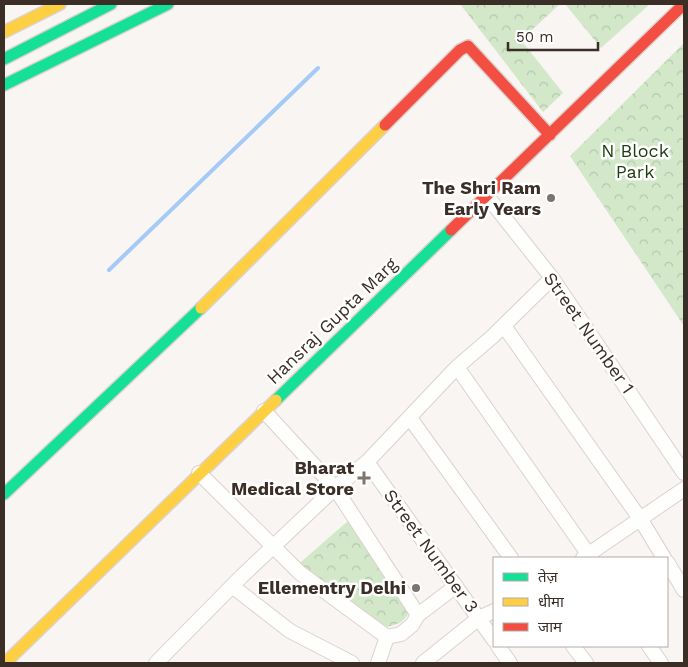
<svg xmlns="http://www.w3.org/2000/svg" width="688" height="667" viewBox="0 0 688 667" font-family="'Work Sans','Noto Sans Devanagari',sans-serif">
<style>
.park{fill:url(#park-crowns)}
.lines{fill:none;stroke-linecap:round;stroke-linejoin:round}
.stream{stroke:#a5caf6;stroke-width:4}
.street-casing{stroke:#dbd2ce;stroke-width:16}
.fast-casing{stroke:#dbd2ce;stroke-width:14}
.slow-casing{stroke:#dbd2ce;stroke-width:14}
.jam-casing{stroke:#dbd2ce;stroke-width:14}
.street{stroke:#fefefd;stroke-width:14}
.fast{stroke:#16e098;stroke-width:11}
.slow{stroke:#ffcf43;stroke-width:11}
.jam{stroke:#f24e42;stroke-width:11}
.poi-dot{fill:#7d746e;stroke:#fff;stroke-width:2}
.labels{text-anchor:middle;stroke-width:5;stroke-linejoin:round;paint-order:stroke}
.park-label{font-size:18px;fill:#1b3d0e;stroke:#fff}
.poi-label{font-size:18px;font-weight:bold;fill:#3b2e27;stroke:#fff;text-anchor:end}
.street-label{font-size:18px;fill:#3b2e27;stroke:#fff}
</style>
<defs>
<pattern id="park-crowns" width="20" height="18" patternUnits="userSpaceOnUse" patternTransform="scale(1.25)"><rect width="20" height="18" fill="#d2e8c9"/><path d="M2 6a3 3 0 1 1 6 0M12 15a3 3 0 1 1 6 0" fill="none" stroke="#b5c7ad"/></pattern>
</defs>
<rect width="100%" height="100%" fill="#f8f5f3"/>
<path class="park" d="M 460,4 L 560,4 L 521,40 L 563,93 L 543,112 Z
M 565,4 L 650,4 L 601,48 Z
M 684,43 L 684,326 L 570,156 Z
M 348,521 L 410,610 C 405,622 399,624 387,627 L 294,568 Z"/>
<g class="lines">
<path class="stream" d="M 109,270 L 318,68"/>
<g class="street-casing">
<path id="street" d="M 487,196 L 552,278 L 684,473
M 504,326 L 641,520 L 664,558
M 457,367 L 591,558
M 264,411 L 335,488 L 418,615
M 410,418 L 511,558
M 367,462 L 494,640
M 199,473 L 300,573 L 387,637 L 401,634 L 412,625 L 418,615 L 456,586
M 583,558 L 684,489
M 667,562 L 684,590
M 232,586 L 290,631 L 352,663
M 498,646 L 510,663
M 573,646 L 586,663
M 649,646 L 661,663
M 156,663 L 242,576 L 335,488 L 367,462 L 457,367 L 492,337 L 552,278
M 378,663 L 387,637
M 423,663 L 479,618 L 494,611"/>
</g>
<g class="fast-casing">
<path id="fast" d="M 4,59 L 111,4
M 4,85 L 168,4
M 276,400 L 451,230
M 4,494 L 201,308"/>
</g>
<g class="slow-casing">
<path id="slow" d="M 4,32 L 60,4
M 201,308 L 385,125
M 5,663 L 276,400"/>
</g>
<g class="jam-casing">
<path id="jam" d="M 385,125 L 460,50 L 468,46 L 550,135
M 451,230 L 684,4"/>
</g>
<use href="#street" class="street"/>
<use href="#fast" class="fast"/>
<use href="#slow" class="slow"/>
<use href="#jam" class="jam"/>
</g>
<g class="poi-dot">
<circle cx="551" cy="198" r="5"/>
<path d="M361.5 470.5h5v5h5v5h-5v5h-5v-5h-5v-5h5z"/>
<circle cx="416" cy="588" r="5"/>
</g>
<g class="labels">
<g class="park-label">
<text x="635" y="157">N Block<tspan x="635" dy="21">Park</tspan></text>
</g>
<g class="poi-label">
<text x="541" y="194">The Shri Ram<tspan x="541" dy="21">Early Years</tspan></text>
<text x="354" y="474">Bharat<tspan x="354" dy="21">Medical Store</tspan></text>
<text x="406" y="594">Ellementry Delhi</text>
</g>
<g class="street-label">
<text transform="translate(332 321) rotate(-44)" y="6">Hansraj Gupta Marg</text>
<text transform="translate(589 333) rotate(55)" y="6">Street Number 1</text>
<text transform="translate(431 551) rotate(54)" y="6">Street Number 3</text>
</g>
</g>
<rect width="688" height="667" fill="none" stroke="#3b2e27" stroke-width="10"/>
<rect x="493" y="557" width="175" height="90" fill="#ffffff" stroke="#b1aba9"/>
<rect x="503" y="573" width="25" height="8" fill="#16e098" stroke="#b1aba9"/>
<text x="538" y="582" font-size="15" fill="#3b2e27">तेज़</text>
<rect x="503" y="598" width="25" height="8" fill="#ffcf43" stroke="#b1aba9"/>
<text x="538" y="607" font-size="15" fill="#3b2e27">धीमा</text>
<rect x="503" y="623" width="25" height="8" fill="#f24e42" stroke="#b1aba9"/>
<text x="538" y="632" font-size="15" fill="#3b2e27">जाम</text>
<path d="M508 42v8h90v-8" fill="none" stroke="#3b2e27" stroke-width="2.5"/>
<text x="516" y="42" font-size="15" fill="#3b2e27" stroke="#ffffff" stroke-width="4" paint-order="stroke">50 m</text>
</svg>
